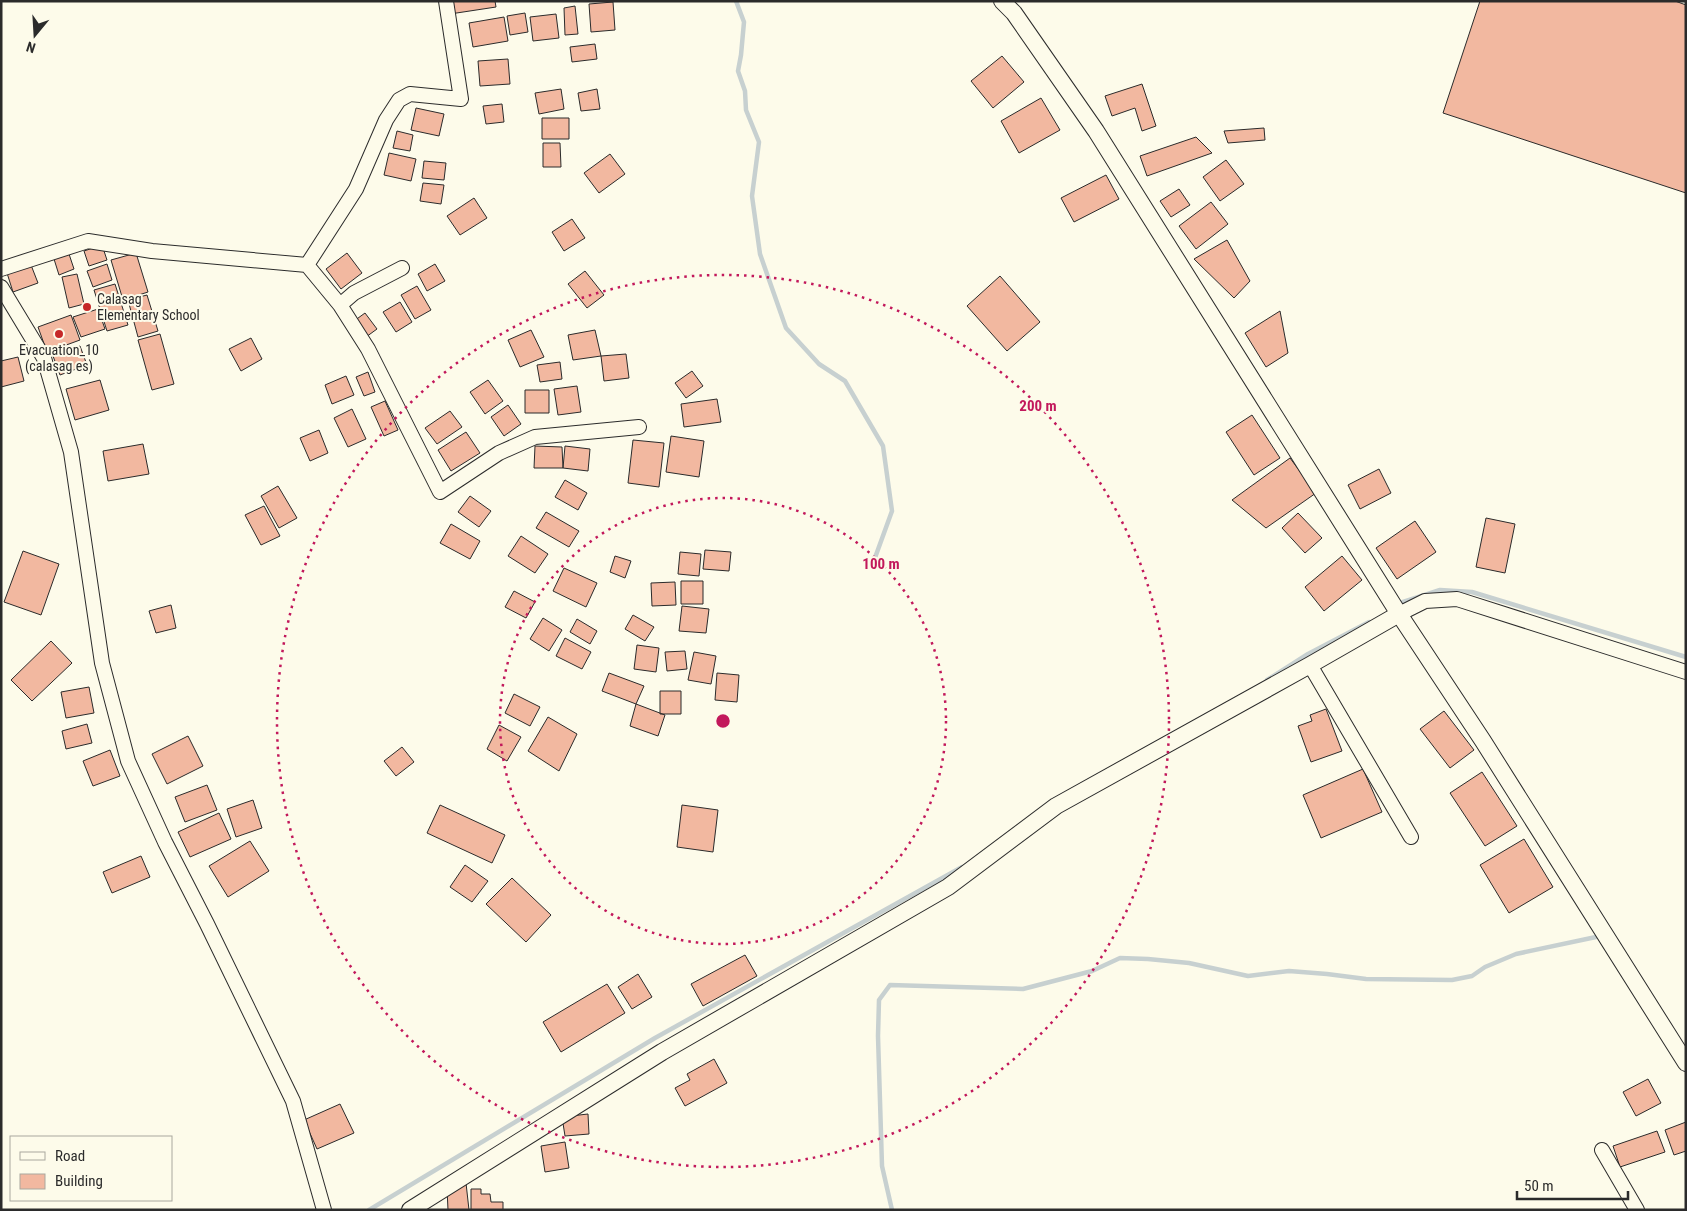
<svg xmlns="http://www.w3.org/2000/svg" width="1687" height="1211" viewBox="0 0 1687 1211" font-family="'Roboto Condensed',sans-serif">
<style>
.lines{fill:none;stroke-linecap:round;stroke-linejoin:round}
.stream{stroke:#c7d0d0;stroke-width:4.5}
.building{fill:#f2b8a0;stroke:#2b2b2b}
.minor-casing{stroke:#2b2b2b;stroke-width:16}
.tertiary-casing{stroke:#2b2b2b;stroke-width:18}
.minor{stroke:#fdfbea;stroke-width:14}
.tertiary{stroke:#fdfbea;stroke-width:16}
.ring{fill:none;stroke:#c2185b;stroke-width:2.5;stroke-dasharray:2.5 5}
.poi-dot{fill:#c62828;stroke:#fdfbea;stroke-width:2}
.labels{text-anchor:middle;stroke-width:4;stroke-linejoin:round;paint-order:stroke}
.poi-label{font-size:14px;fill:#2b2b2b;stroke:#fdfbea;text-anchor:start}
.centre{fill:#c2185b;stroke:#fdfbea;stroke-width:2.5}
.ring-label{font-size:15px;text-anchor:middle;font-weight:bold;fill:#c2185b;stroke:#fdfbea;stroke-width:4;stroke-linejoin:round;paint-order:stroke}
</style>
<rect width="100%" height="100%" fill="#fdfbea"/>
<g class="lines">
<path class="stream" d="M 736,1 L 744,22 L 741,55 L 738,71 L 745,91 L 746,110 L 759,142 L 752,196 L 760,254 L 786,328 L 819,364 L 845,381 L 883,446 L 892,511 L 872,566
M 1403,602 L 1440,590 L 1472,592 L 1686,657
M 1267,680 L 1308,654 L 1369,622
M 369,1210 L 655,1038 L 962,867
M 892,1210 L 882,1166 L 878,1036 L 879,1000 L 890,985 L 1023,989 L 1092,971 L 1120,958 L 1148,959 L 1189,963 L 1248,976 L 1289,971 L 1327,974 L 1366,979 L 1452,980 L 1472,976 L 1485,967 L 1516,954 L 1596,937"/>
</g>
<path class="building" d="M 449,1 L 495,1 L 496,7 L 450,14 Z
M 1480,1 L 1675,1 L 1686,5 L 1686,193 L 1443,113 Z
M 613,2 L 615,30 L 591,32 L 589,4 Z
M 575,6 L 578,34 L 565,35 L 564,8 Z
M 525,13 L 528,32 L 510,35 L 507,16 Z
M 556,14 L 559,38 L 533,41 L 530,17 Z
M 504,17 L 508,41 L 473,47 L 469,23 Z
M 595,44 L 597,59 L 572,62 L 570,47 Z
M 1002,56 L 1024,82 L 993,108 L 971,81 Z
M 508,59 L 510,84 L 480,86 L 478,61 Z
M 1142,84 L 1156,126 L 1142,131 L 1135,108 L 1112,116 L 1105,96 Z
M 561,89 L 564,109 L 539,114 L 535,93 Z
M 597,89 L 600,109 L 581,111 L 578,93 Z
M 1041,98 L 1060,130 L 1019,153 L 1001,121 Z
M 502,104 L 504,122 L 486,124 L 483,106 Z
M 416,108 L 444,114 L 439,136 L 411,130 Z
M 542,118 L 569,118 L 569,139 L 542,139 Z
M 1264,128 L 1265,140 L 1228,143 L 1224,131 Z
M 397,131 L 413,135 L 410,151 L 393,148 Z
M 1196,137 L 1212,153 L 1147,176 L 1140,156 Z
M 543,143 L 560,143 L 561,167 L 543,167 Z
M 389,153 L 416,159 L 411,181 L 384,175 Z
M 610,154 L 625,174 L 599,193 L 584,173 Z
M 1226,160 L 1244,184 L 1220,201 L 1203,177 Z
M 424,161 L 446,163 L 444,180 L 422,178 Z
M 1106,175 L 1119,199 L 1074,222 L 1061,198 Z
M 423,183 L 444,185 L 441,204 L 420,201 Z
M 1179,189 L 1190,205 L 1171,217 L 1160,201 Z
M 474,198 L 487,218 L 460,235 L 447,216 Z
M 1211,202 L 1228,224 L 1196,249 L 1179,226 Z
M 572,219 L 585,238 L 564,251 L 552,232 Z
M 1227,240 L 1250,281 L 1234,298 L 1194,259 Z
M 102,245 L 107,260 L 89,266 L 84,251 Z
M 136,253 L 148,292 L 123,300 L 111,260 Z
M 347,253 L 362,273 L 341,289 L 326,269 Z
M 69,254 L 74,269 L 59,275 L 54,259 Z
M 107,264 L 112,280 L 93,287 L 87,271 Z
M 435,264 L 445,281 L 427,291 L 418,274 Z
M 31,265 L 38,283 L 13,292 L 7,273 Z
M 585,271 L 604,295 L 587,308 L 568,284 Z
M 77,274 L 84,304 L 69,308 L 62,277 Z
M 1000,276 L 1040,322 L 1007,351 L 967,306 Z
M 115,284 L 128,325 L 107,331 L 94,290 Z
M 417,286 L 431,310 L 415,319 L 401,295 Z
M 147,295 L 158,331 L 138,337 L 128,300 Z
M 400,302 L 412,322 L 396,332 L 383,312 Z
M 98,309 L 105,329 L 81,337 L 73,317 Z
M 1280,311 L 1288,353 L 1266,367 L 1245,333 Z
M 365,313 L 377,329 L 366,337 L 354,321 Z
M 71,315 L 80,340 L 47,352 L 38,327 Z
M 531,330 L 544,357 L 520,367 L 508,340 Z
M 595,330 L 601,356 L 573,360 L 568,335 Z
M 160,334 L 174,384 L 152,390 L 138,340 Z
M 251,338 L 262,359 L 241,371 L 229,349 Z
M 80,346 L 87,365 L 60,375 L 53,356 Z
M 626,354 L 629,378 L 604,381 L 601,356 Z
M 18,357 L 24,381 L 1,387 L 1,361 Z
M 560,362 L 562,379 L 540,382 L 537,365 Z
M 692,371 L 703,386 L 686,398 L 675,383 Z
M 368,372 L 375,392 L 364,396 L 356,377 Z
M 346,376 L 354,395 L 332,404 L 325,385 Z
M 100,380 L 109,410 L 75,420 L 66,389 Z
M 488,380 L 503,401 L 485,414 L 470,392 Z
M 577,386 L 581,412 L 558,415 L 554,389 Z
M 525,390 L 549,390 L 549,413 L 525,413 Z
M 717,399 L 721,422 L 684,427 L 681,404 Z
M 385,401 L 398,430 L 384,436 L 371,407 Z
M 508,405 L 521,424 L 504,436 L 491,417 Z
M 352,409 L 366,439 L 348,447 L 334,418 Z
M 450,411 L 462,427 L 437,444 L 425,428 Z
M 1252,415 L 1280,458 L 1254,475 L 1226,432 Z
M 319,430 L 328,453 L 310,461 L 300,438 Z
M 466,432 L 480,453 L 451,471 L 438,450 Z
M 671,436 L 704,441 L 699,477 L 666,472 Z
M 633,440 L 664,443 L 659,487 L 628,483 Z
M 143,444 L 149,474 L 108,481 L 103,451 Z
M 535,446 L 562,447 L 563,468 L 534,468 Z
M 565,446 L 590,449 L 588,471 L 563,468 Z
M 1290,458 L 1316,493 L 1266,528 L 1232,500 Z
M 1379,469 L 1391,493 L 1360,509 L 1348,485 Z
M 565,480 L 587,493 L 578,510 L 555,497 Z
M 278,486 L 297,518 L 279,528 L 261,496 Z
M 470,496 L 491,511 L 479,527 L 458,512 Z
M 264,506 L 280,536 L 261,545 L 245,515 Z
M 546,512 L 579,531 L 569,547 L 536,528 Z
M 1298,513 L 1322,538 L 1305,553 L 1282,528 Z
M 1486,518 L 1515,524 L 1505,573 L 1476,567 Z
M 1415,521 L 1436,552 L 1397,579 L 1376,548 Z
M 451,524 L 480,541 L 470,559 L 440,543 Z
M 521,536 L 548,554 L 535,573 L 508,556 Z
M 705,550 L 731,552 L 729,571 L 703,569 Z
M 23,551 L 59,564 L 41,615 L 4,602 Z
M 680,552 L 701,554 L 699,576 L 678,574 Z
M 615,556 L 631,561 L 625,578 L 610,572 Z
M 1342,556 L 1362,580 L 1324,611 L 1305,587 Z
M 564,568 L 597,583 L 586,607 L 553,591 Z
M 681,581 L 703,581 L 703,604 L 681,604 Z
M 675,582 L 676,605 L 652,606 L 651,583 Z
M 514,591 L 535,602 L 526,618 L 505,607 Z
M 171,605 L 176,628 L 156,633 L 149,611 Z
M 682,606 L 709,609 L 706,633 L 679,631 Z
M 633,615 L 654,627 L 645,641 L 625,629 Z
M 543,618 L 562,630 L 549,651 L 530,639 Z
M 577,619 L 597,631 L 590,644 L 570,632 Z
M 565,638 L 591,652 L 582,669 L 556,656 Z
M 51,641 L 72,663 L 32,701 L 11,680 Z
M 637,645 L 659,648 L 656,672 L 634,669 Z
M 685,651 L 687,669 L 667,671 L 665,652 Z
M 694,652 L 716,656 L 711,684 L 688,680 Z
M 609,673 L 644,686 L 636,704 L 602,691 Z
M 717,673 L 739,675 L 737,702 L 715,700 Z
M 89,687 L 94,713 L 66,718 L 61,692 Z
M 660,691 L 681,691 L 681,714 L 660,714 Z
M 514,694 L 540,707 L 530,726 L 505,713 Z
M 636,704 L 665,715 L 658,736 L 630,726 Z
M 1326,709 L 1342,751 L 1311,762 L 1298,726 L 1312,721 L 1310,715 Z
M 1444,711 L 1474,750 L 1450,768 L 1420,729 Z
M 548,717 L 577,734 L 559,771 L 528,751 Z
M 87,724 L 92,743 L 66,749 L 62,731 Z
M 499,725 L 521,737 L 507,761 L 487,749 Z
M 188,736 L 203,766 L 167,784 L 152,754 Z
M 402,747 L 414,762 L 396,776 L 384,761 Z
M 110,750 L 120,776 L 93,786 L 83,761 Z
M 1363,769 L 1382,812 L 1321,838 L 1303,795 Z
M 1482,772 L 1517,826 L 1485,846 L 1450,793 Z
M 207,785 L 217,810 L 185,822 L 175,797 Z
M 253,800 L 262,828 L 236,837 L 227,809 Z
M 440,805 L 505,835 L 492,863 L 427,833 Z
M 682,805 L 718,810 L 713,852 L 677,847 Z
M 219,813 L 231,839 L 190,857 L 178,832 Z
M 1524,839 L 1553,887 L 1509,913 L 1480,865 Z
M 250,841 L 269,871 L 228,897 L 209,866 Z
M 141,856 L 150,877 L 112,893 L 103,872 Z
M 465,865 L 488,881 L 472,902 L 450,887 Z
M 512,878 L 551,915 L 526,942 L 486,904 Z
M 745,955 L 757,976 L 703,1006 L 691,984 Z
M 638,974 L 652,997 L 632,1009 L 618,987 Z
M 607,984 L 625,1013 L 561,1052 L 543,1022 Z
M 714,1059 L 727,1083 L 685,1106 L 675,1088 L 690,1080 L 687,1074 Z
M 1648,1079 L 1661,1103 L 1636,1116 L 1623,1092 Z
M 340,1104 L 354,1133 L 317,1149 L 304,1120 Z
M 588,1114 L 589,1134 L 565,1136 L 562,1117 Z
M 1686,1122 L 1686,1151 L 1674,1155 L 1665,1130 Z
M 1657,1131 L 1665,1152 L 1620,1167 L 1613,1146 Z
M 565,1142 L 569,1168 L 545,1172 L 541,1146 Z
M 466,1183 L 469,1210 L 448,1210 L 447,1188 Z
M 471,1189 L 481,1189 L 481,1194 L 490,1194 L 491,1202 L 503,1202 L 503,1210 L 471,1210 Z"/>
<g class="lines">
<g class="minor-casing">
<path id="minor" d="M 307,265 L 356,189 L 386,120 L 399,100 L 410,94 L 461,99 L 446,1
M 1,269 L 88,241 L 152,251 L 307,265 L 340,305 L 368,349 L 440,492 L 499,453 L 535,437 L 639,427
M 1,287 L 44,358 L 71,452 L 102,663 L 128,761 L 165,842 L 207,924 L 293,1101 L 324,1210
M 340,305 L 354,293 L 402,268
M 1399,614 L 1425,601 L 1457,599 L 1686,672
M 1310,665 L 1411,837
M 1602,1150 L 1637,1210"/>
</g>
<g class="tertiary-casing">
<path id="tertiary" d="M 1002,1 L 1014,13 L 1096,131 L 1399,614 L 1483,741 L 1686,1063
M 410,1210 L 662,1052 L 948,887 L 1056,806 L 1310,665 L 1399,614"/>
</g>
<use href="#minor" class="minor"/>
<use href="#tertiary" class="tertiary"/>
</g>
<g class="ring">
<circle cx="723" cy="721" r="223"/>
<circle cx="723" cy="721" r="446"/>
</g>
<g class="poi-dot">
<circle cx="87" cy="307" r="5"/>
<circle cx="59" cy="334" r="5"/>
</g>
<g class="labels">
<g class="poi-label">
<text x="97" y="304">Calasag<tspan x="97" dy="16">Elementary School</tspan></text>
<text x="59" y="355" text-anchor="middle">Evacuation_10<tspan x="59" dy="16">(calasag es)</tspan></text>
</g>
</g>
<circle cx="723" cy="721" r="8" class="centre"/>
<g class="ring-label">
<text x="1038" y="411">200 m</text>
<text x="881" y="569">100 m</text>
</g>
<rect width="1687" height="1211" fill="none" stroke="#2b2b2b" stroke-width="5"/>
<rect x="10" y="1136" width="162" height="65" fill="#fdfbea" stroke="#a9a89e"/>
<rect x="20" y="1152" width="25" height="8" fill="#fdfbea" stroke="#a9a89e"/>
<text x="55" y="1161" font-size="15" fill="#2b2b2b">Road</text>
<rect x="20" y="1174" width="25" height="15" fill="#f2b8a0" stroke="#a9a89e"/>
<text x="55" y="1186" font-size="15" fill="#2b2b2b">Building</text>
<g transform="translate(35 35) rotate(198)" stroke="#fdfbea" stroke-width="4" paint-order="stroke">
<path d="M0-4L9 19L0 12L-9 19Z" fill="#2b2b2b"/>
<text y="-8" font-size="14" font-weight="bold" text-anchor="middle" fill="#2b2b2b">N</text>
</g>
<path d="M1517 1191v8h111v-8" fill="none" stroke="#2b2b2b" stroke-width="2.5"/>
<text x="1524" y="1191" font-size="15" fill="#2b2b2b" stroke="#fdfbea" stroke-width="4" paint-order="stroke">50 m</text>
</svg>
